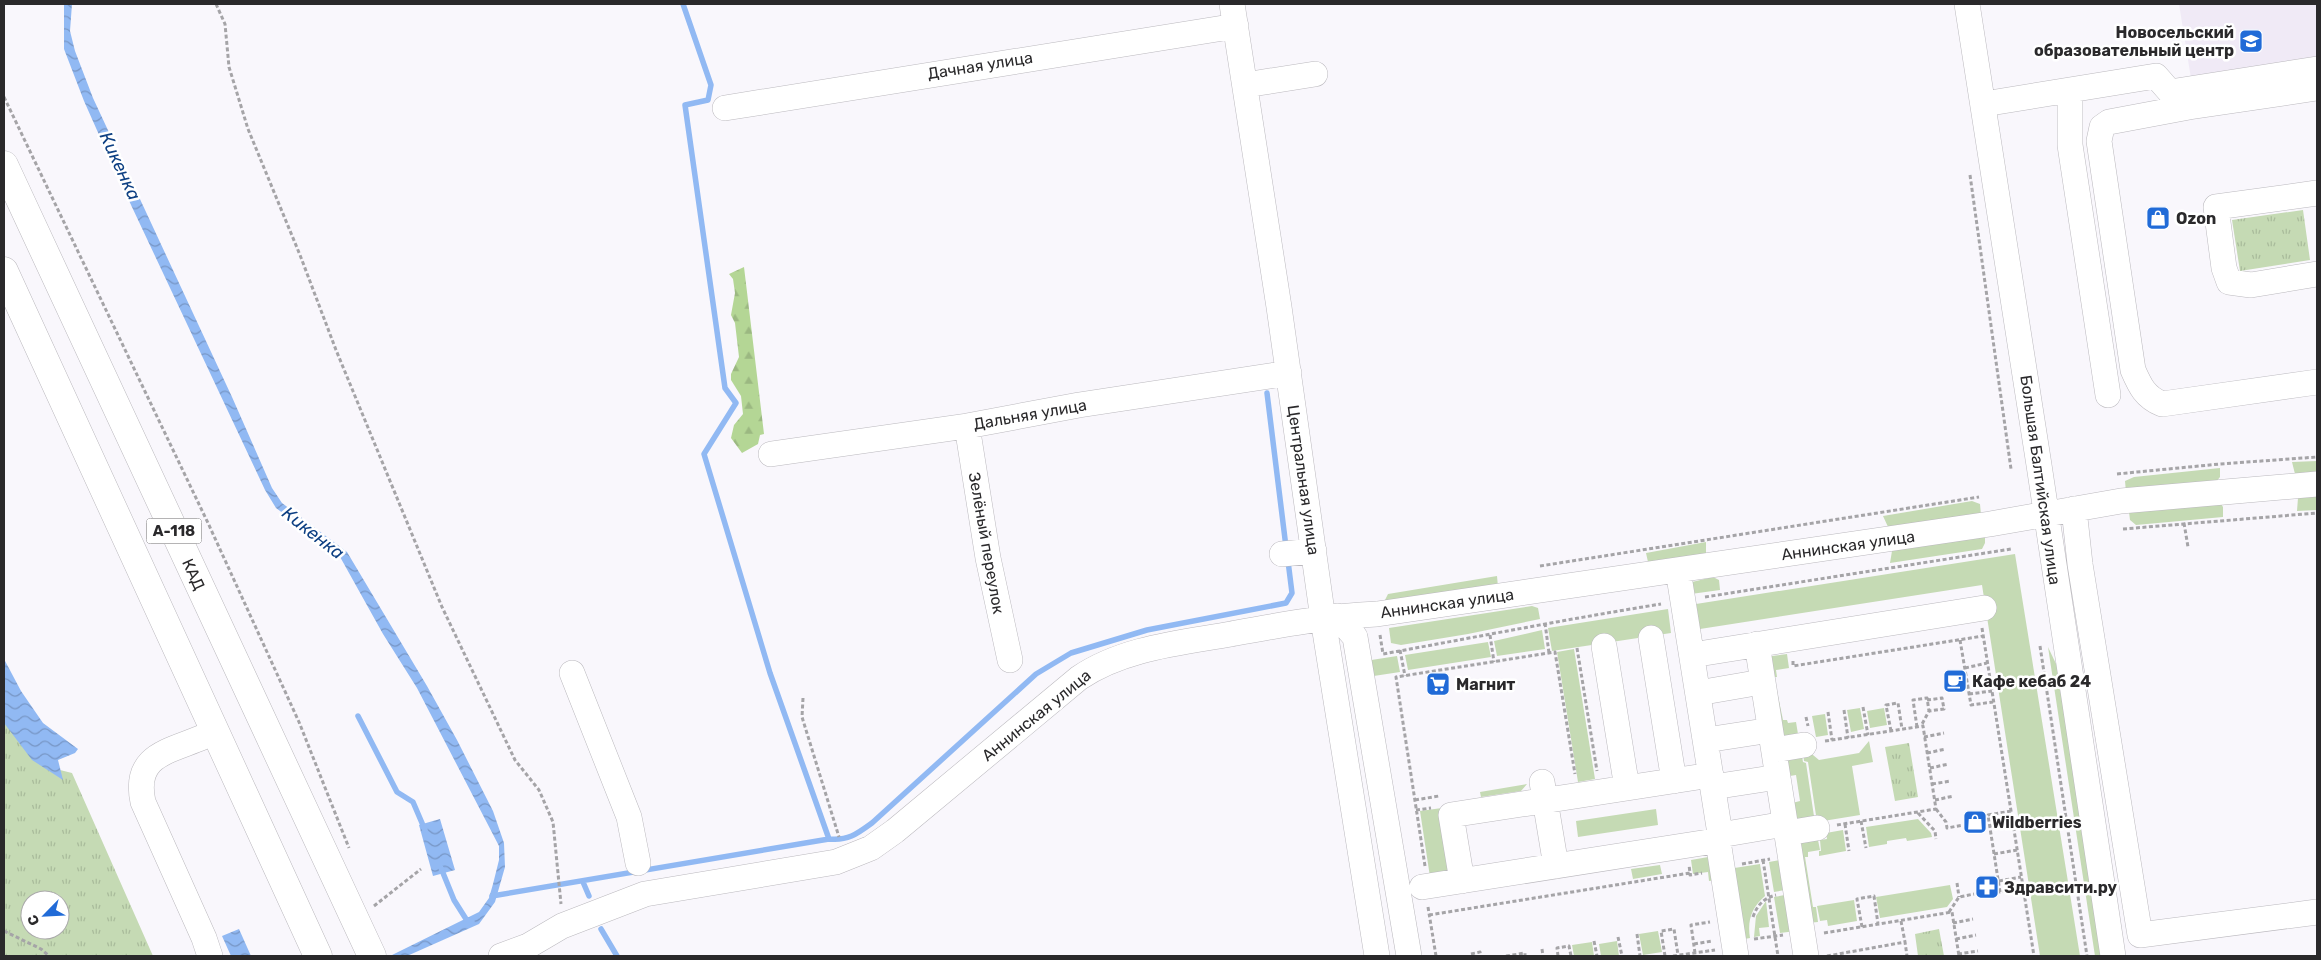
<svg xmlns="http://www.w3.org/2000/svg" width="2321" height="960" viewBox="0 0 2321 960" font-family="Rubik,sans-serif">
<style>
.built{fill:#f0eaf6}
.grass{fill:#c5dab4}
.forest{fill:url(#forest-firs)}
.park{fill:url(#park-tufts);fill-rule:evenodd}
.water{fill:url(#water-waves)}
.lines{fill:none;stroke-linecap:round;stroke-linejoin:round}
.stream{stroke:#91b9f3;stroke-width:5.5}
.minor-casing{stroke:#bbb9be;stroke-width:26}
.highway-casing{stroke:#bbb9be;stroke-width:29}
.path{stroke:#a5a4a7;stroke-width:3;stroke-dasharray:4 2.5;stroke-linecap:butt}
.minor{stroke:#fff;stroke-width:25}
.highway{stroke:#fff;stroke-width:28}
.labels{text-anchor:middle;stroke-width:5;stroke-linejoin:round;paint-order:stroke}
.shield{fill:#fff;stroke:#6a696b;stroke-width:1}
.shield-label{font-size:15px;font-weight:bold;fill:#2a292b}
.poi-label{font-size:16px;font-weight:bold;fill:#2a292b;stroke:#fff;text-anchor:start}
.street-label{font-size:16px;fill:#2a292b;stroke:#fff}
.water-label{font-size:18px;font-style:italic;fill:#0e4083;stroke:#fff}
</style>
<defs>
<pattern id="forest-firs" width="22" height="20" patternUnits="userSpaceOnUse" patternTransform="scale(1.25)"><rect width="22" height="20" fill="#b4d695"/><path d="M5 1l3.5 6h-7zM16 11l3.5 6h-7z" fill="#9bb881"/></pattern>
<pattern id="park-tufts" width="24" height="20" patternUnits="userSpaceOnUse" patternTransform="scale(1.25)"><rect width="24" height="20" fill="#c5dab4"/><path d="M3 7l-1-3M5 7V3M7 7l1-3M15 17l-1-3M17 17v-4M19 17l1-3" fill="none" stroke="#a9bb9b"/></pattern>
<pattern id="water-waves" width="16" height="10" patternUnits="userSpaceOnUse" patternTransform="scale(1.25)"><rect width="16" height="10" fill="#91b9f3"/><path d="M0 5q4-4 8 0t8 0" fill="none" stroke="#7796c5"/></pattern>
</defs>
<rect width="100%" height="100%" fill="#f9f7fc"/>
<path class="built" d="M 2179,4 L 2317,4 L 2317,79 L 2194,97 Z"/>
<path class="grass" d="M 2317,461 L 2317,476 L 2295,474 L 2292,462 Z
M 2220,468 L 2220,477 L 2216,482 L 2126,492 L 2125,481 L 2134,477 Z
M 2317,496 L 2317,510 L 2297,511 L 2298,498 Z
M 1972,501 L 1980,504 L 1981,515 L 1889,529 L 1883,516 Z
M 2221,504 L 2223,507 L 2223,517 L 2136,525 L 2130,520 L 2129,512 Z
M 1985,535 L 1985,543 L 1982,549 L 1890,563 L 1892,551 Z
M 1706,542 L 1706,554 L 1648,562 L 1646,553 Z
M 2015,554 L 2080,956 L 2040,956 L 1982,585 L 1700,629 L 1696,604 Z
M 1497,576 L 1498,587 L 1384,602 L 1388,594 Z
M 1713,577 L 1719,580 L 1720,590 L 1691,594 L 1692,582 Z
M 1532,606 L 1538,608 L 1540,619 L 1468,634 L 1401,645 L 1391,643 L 1389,628 Z
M 1668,609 L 1671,633 L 1552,651 L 1548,628 Z
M 1542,630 L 1545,649 L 1497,656 L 1494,641 Z
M 1488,642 L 1491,657 L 1408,670 L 1405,655 Z
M 2048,647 L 2058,668 L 2102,956 L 2095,956 Z
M 1574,649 L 1595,779 L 1578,782 L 1557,652 Z
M 1787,654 L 1789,668 L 1776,670 L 1777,677 L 1774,677 L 1783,720 L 1787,720 L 1788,723 L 1796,722 L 1798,734 L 1779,743 L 1765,657 Z
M 1397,656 L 1400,672 L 1367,677 L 1365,661 Z
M 1860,708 L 1864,729 L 1851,732 L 1847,710 Z
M 1884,708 L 1887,725 L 1870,728 L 1867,711 Z
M 1825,714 L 1828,735 L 1816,737 L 1812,716 Z
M 1869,741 L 1873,762 L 1852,766 L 1860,815 L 1817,822 L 1808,762 L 1804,761 L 1803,751 L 1807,750 L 1819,760 L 1859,753 Z
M 1801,751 L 1803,762 L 1806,763 L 1815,823 L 1792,826 L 1788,804 L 1800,801 L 1796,775 L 1784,777 L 1781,754 Z
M 1527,784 L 1521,791 L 1481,797 L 1480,792 Z
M 1442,808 L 1452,874 L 1430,877 L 1420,811 Z
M 1656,809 L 1658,825 L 1578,837 L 1576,821 Z
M 1918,819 L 1931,833 L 1932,837 L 1907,841 L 1906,838 L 1887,841 L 1887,844 L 1869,847 L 1866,827 Z
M 1843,830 L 1846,851 L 1819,856 L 1819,851 L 1821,851 L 1820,840 L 1827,839 L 1826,833 Z
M 1794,838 L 1818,840 L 1820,850 L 1808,852 L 1808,857 L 1805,857 L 1813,907 L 1816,907 L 1818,922 L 1807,923 Z
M 1714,856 L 1718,880 L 1709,881 L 1708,872 L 1693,874 L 1691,860 Z
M 1785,859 L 1790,889 L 1774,892 L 1769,862 Z
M 1760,864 L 1765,896 C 1752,907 1747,920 1750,938 L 1739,940 L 1728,869 Z
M 1660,865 L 1662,874 L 1633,879 L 1631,869 Z
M 1950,885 L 1953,899 L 1947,907 L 1880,918 L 1876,897 Z
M 1790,894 L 1796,931 L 1780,933 L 1774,897 Z
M 1854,900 L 1857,921 L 1828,926 L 1827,920 L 1820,921 L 1817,906 Z
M 1766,901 L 1769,927 L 1759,928 L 1760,936 L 1754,937 L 1756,916 Z
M 1658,931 L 1662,952 L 1643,955 L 1639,934 Z
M 1617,941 L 1619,956 L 1601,956 L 1599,944 Z
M 1592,942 L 1594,956 L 1574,956 L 1572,945 Z"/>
<path class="forest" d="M 744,267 L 764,434 L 760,435 L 758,444 L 742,453 L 731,438 L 734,425 L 743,414 L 741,396 L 731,380 L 731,374 L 739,357 L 735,323 L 731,315 L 735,293 L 733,279 L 729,274 Z"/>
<path class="park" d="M 2303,210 L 2310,260 L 2240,271 L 2232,220 Z
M 4,704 L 60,770 L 72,773 L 153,956 L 4,956 ZM 30,900 L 60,900 L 60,930 L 30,930 Z
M 1909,743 L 1918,797 L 1895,801 L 1885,747 Z
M 1939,929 L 1944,956 L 1918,956 L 1915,934 Z"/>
<path class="water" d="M 64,4 L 72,4 L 70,31 L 75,51 L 93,98 L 232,397 L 272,488 L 282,503 L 347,552 L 427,686 L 457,740 L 493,811 L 504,843 L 505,867 L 495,902 L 479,924 L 407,956 L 390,956 L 479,912 L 489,898 L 493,884 L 499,860 L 499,846 L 417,688 L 383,634 L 339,555 L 276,508 L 265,490 L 116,173 L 84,101 L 64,49 Z
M 4,659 L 21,691 L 43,723 L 78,749 L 75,753 L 58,760 L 63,780 L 32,760 L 4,723 Z
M 440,819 L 455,870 L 433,876 L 419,825 Z
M 239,929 L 251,956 L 231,956 L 222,936 Z"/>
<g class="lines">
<path class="stream" d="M 683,4 L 711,85 L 708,100 L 685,105 L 725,388 L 736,403 L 704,454 L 770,673 L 829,839
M 1267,393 L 1286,547
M 358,716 L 397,792 L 413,802 L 425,830
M 441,868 L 454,900 L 466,919 L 472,921
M 583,882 L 589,896
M 492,896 L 829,839 C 848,841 857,834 872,823 L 1036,674 L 1071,653 L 1147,630 L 1286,603 L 1292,593 L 1288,561
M 601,929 L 617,956"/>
<g class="minor-casing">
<path id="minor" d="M 1232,4 L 1279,307 L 1323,619 L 1377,956
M 1967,4 L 2039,465 L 2113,956
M 1245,85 L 1315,74
M 2317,88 L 2189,107 L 2109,122 L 2102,127 L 2099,141 L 2133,370 C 2140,386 2145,397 2162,404 L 2317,382
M 2070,91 L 2070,145 L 2108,395
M 1984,104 L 2156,76 L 2170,92 L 2317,69
M 725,108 L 1236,26
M 2317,193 L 2216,207 L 2224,268 L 2229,282 L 2251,285 L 2317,274
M 967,426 L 988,558 L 1010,660
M 771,454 L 967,426 L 1079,405 L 1289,373
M 2074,509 L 2080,564 L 2140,935 L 2317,912
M 1282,554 L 1314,551
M 1337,616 L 1355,637 L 1409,956
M 1651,638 L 1674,781
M 1757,644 L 1806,956
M 1604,646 L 1627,788
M 1692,655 L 1984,608
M 572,673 L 629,817 L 638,863
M 1698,693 L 1750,684
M 203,737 C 168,752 133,755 143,802 L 204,938 L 210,956
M 1706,740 L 1758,732
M 1774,750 L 1804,745
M 1542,782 L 1556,866
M 1713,787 L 1765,779
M 1787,833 L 1817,828
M 1720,835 L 1773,826
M 1718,841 L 1736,956
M 1462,881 L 1451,815 L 1711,775
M 1422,887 L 1721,840 L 1678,570
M 501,956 L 528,946 L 562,926 L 645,894 L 836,862 L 871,848 L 895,831 L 1079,678 C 1123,648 1180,643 1231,634 C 1280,625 1328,616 1377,614 L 1990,524 L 2121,501 L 2317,484"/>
</g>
<g class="highway-casing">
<path id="highway" d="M 4,165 L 372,956
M 4,271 L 318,956"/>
</g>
<path class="path" d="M 216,4 L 225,24 L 229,67 L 248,129 L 300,255 L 336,350 L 442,607 L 515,760 L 539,790 L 553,822 L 561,904
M 4,97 L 208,523 L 299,722 L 349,848
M 1970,175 L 2011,469
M 2117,474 L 2220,464 L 2317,457
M 2184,523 L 2188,547
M 2123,529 L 2317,513
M 1540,566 L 1979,497
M 1705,597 L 2011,549
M 1545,623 L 1549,653
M 1982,628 L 2034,956
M 1380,635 L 1383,654 C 1476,637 1568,619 1661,604
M 1490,635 L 1494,662
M 1960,640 L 1971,705 L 1993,702
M 2040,646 L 2087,956
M 1577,648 L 1597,771
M 1400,650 L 1405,676
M 1793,661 L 1793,666 L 1983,636
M 1965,668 L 1987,663
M 1969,694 L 1992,691
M 803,698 L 802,717 L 839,837
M 1927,700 L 1942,698 L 1944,709 L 1929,711
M 1863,707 L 1868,735
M 1844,710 L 1848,738
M 1828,712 L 1832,740
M 1806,717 L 1808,726
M 1917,727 L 1913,700 L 1927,698 L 1929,711 L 1921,726
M 1891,731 L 1886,705 L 1898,703 L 1902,729
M 1924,737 L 1944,733
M 1825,741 L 1923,726 L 1936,809 L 1837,825
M 1927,753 L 1946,749
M 1930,768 L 1949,764
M 1932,784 L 1951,781
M 1415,800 L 1439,796
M 1935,800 L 1954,796
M 1936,809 L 1946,822 L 1947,828 L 1963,825
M 1416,810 L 1431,808
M 2011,811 L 1988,815 L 2000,892 L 2023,888
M 1918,813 L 1935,831 L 1936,839
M 1861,821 L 1866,848
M 1845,824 L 1849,851
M 1990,826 L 2012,822
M 1994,854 L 2017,850
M 1763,860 L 1778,956
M 1742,864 L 1770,859
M 1425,866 L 1396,677 L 1555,652 L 1575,774
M 1690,873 L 1690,875 L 1702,873
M 1999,881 L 2021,877
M 1957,883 L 1959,897
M 374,906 L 421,869
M 1428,907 L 1436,956
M 1949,912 L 1959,897 L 1974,894
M 1429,915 L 1690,873 L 1689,865
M 1753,917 C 1757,905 1764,898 1776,895
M 1901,921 L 1905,942
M 1953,923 L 1973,919
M 1862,927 L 1857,899 L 1874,896 L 1878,924
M 4,931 L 41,949 L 49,956
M 1824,933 L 1952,912 L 1959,956
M 1637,934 L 1640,956
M 1618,937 L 1622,956
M 1754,939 L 1783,935
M 1956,939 L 1976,935
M 1594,941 L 1597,956
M 1694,944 L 1712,941
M 1542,949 L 1543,956
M 1695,953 L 1691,925 L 1710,922
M 1471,954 L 1480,952 L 1481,956
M 1958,954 L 1978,951
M 1506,956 L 1525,953 L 1525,956
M 1558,956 L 1557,948 L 1569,946 L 1571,956
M 1665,956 L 1661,931 L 1674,929 L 1678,955
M 1673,956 L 1715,950
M 1827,956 L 1905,942 L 1907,956"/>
<use href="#minor" class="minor"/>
<use href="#highway" class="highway"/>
</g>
<defs>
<g id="school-square" transform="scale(1.25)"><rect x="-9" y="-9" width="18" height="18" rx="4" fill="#216bd7" stroke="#fff"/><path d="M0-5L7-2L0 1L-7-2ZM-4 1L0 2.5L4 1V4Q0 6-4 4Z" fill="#fff"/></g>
<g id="shop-square" transform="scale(1.25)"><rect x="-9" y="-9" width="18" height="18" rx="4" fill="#216bd7" stroke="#fff"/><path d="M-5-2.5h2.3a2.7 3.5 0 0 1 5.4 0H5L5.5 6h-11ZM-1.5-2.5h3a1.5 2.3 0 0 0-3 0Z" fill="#fff"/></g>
<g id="cafe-square" transform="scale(1.25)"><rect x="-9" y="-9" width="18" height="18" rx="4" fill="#216bd7" stroke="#fff"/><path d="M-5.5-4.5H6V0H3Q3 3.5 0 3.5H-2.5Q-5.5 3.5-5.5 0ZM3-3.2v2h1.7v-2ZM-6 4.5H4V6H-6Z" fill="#fff"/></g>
<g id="supermarket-square" transform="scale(1.25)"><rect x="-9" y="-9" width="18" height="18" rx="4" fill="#216bd7" stroke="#fff"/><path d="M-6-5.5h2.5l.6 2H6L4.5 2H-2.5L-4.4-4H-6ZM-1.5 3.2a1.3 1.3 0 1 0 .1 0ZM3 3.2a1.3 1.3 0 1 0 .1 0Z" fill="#fff"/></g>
<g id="pharmacy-square" transform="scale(1.25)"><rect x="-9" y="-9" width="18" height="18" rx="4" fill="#216bd7" stroke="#fff"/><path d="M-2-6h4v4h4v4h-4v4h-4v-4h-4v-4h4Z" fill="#fff"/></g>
</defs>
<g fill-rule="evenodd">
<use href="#school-square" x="2251" y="41"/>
<use href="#shop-square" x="2158" y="218"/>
<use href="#cafe-square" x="1955" y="681"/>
<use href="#supermarket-square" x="1438" y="684"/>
<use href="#shop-square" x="1975" y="822"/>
<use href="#pharmacy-square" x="1987" y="887"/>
</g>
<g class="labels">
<rect class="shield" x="146.5" y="518.5" width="55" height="25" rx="4"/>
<g class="shield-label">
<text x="174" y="536">А-118</text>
</g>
<g class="poi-label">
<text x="2234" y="38" text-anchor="end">Новосельский<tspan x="2234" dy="18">образовательный центр</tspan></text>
<text x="2176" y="224">Ozon</text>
<text x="1972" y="687">Кафе кебаб 24</text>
<text x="1456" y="690">Магнит</text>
<text x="1992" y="828">Wildberries</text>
<text x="2004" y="893">Здравсити.ру</text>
</g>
<g class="street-label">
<text transform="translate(980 65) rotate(-9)" y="6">Дачная улица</text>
<text transform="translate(1030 414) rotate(-10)" y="6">Дальняя улица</text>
<text transform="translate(1304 480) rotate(82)" y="6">Центральная улица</text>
<text transform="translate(2041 480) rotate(82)" y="6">Большая Балтийская улица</text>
<text transform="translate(987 543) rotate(80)" y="6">Зелёный переулок</text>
<text transform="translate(1848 545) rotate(-8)" y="6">Аннинская улица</text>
<text transform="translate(194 574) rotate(65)" y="6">КАД</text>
<text transform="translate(1447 603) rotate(-8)" y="6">Аннинская улица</text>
<text transform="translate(1036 715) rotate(-39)" y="6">Аннинская улица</text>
</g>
<g class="water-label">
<text transform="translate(120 166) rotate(65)" y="6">Кикенка</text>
<text transform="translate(313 533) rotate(38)" y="6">Кикенка</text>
</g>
</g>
<rect width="2321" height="960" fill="none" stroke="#2a292b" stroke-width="10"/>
<g transform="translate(45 915) rotate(246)"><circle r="24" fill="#ffffff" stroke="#aaa9aa"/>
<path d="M0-4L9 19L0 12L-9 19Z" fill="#216bd7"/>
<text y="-8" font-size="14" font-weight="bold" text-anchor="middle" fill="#2a292b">С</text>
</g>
</svg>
